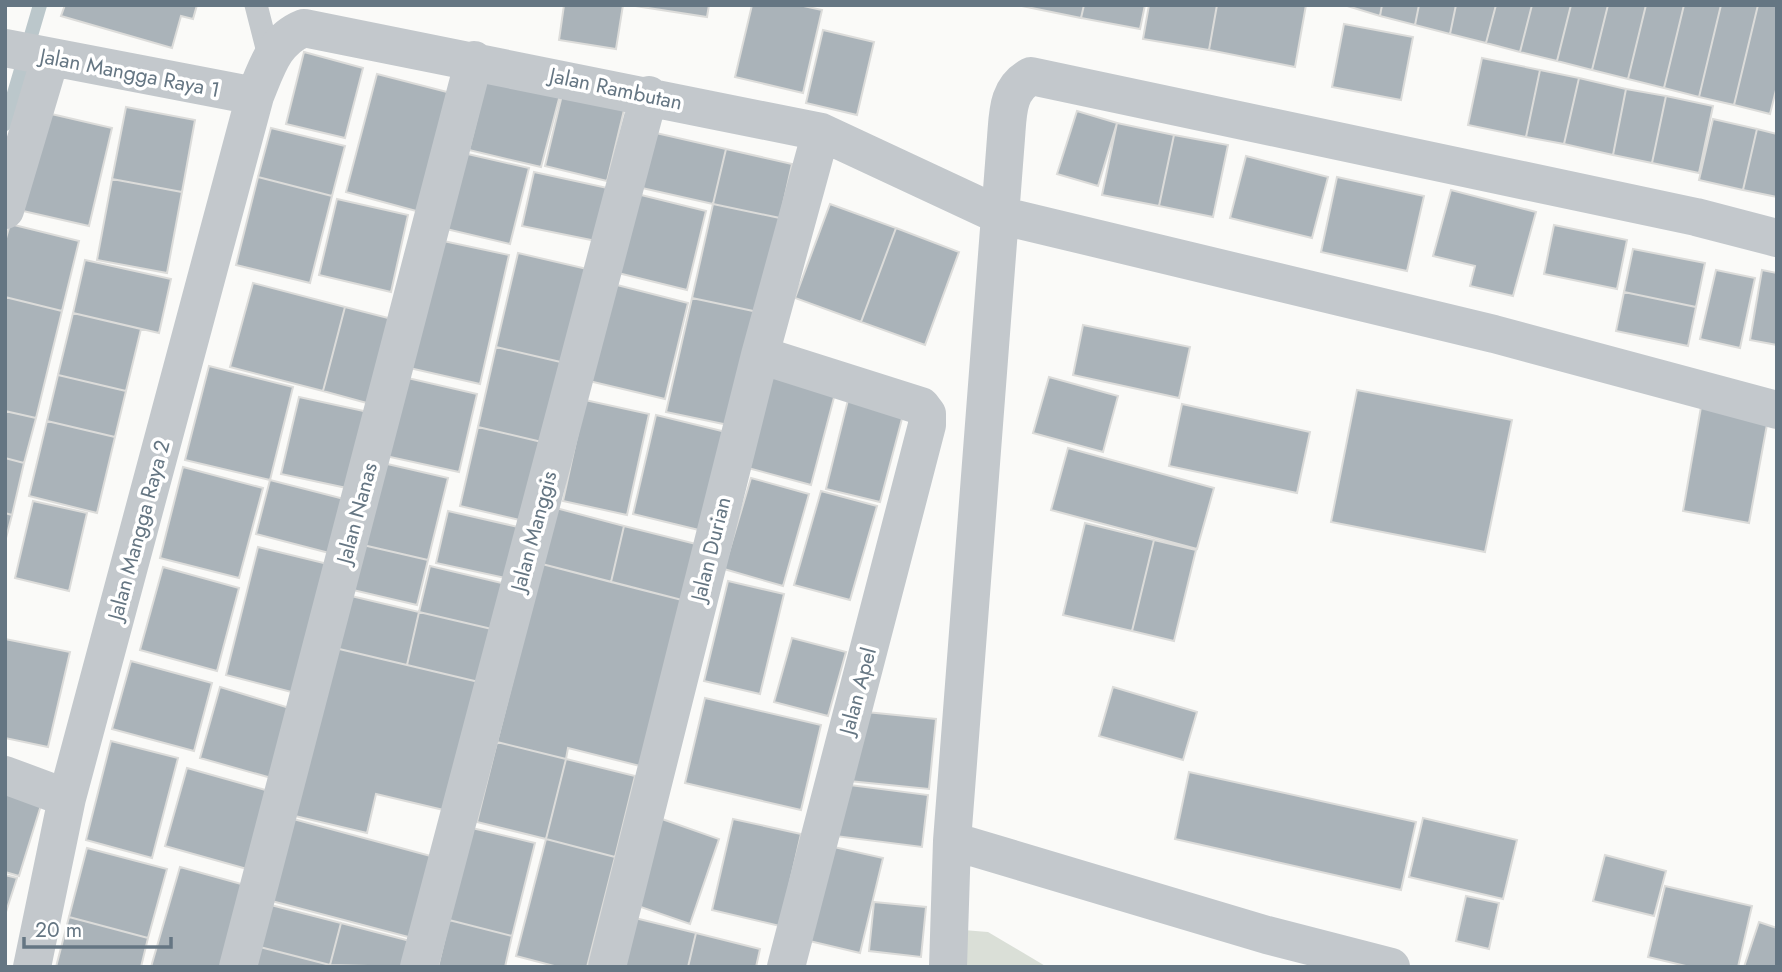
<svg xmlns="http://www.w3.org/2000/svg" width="1782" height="972" viewBox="0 0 1782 972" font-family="Jost,sans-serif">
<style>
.green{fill:#dadfd7}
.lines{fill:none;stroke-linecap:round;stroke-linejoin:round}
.stream{stroke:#bbc7cb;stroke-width:14}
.building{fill:#aab3b9;stroke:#dcdcda;stroke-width:2}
.lane{stroke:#c3c8cc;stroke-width:23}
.street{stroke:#c3c8cc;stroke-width:38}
.labels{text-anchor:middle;stroke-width:7;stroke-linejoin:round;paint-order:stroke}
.street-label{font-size:21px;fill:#657683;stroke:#fff}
</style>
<rect width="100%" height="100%" fill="#fafaf8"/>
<path class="green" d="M 963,930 L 988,932 L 1047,967 L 962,967 Z"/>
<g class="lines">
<path class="stream" d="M 5,124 L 40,5"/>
</g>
<path class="building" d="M 65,5 L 197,5 L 193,19 L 181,16 L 172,48 L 61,16 Z
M 564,5 L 623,5 L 616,49 L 559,40 Z
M 629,5 L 709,5 L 707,17 Z
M 752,5 L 799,5 L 822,10 L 803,93 L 735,77 Z
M 1017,5 L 1084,5 L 1081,18 Z
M 1084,5 L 1145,5 L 1140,29 L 1081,18 Z
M 1149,5 L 1217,5 L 1209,50 L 1143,39 Z
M 1217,5 L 1306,5 L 1295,67 L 1209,50 Z
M 1344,5 L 1382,5 L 1380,16 Z
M 1382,5 L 1419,5 L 1415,25 L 1380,16 Z
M 1419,5 L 1456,5 L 1450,34 L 1415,25 Z
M 1456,5 L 1496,5 L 1486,43 L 1450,34 Z
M 1496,5 L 1532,5 L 1520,52 L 1486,43 Z
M 1532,5 L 1571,5 L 1557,61 L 1520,52 Z
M 1571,5 L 1608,5 L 1592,70 L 1557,61 Z
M 1608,5 L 1646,5 L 1628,79 L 1592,70 Z
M 1646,5 L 1684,5 L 1664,88 L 1628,79 Z
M 1684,5 L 1721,5 L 1699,97 L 1664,88 Z
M 1721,5 L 1758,5 L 1734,105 L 1699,97 Z
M 1758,5 L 1777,5 L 1777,86 L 1770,114 L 1734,105 Z
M 1344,24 L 1413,37 L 1401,100 L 1332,87 Z
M 823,30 L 874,42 L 857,115 L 806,103 Z
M 304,52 L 363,68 L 345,138 L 286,124 Z
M 1482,58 L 1540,70 L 1526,137 L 1468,125 Z
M 1540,70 L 1579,78 L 1564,144 L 1526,137 Z
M 377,74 L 451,93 L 420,212 L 346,192 Z
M 487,77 L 560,95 L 541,167 L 469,150 Z
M 1579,78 L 1626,89 L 1613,155 L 1564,144 Z
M 1626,89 L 1666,96 L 1652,163 L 1613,155 Z
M 562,95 L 624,110 L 607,181 L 545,166 Z
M 1666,96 L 1713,106 L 1699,173 L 1652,163 Z
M 126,107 L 195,120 L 182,192 L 112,179 Z
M 1077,111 L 1117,123 L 1098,186 L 1057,174 Z
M 47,113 L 112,128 L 89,226 L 23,211 Z
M 1713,119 L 1757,129 L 1743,190 L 1699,180 Z
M 1117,123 L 1174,135 L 1159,206 L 1102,195 Z
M 271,128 L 345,146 L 332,196 L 258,177 Z
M 1757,129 L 1777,134 L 1777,197 L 1743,190 Z
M 656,133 L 726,149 L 713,204 L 642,188 Z
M 1174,135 L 1228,145 L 1213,217 L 1159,206 Z
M 726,149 L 792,164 L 780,218 L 713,204 Z
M 459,152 L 529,168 L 510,244 L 442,228 Z
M 1246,156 L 1328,177 L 1312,238 L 1230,218 Z
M 534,172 L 612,189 L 601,242 L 522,226 Z
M 258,177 L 332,196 L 310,283 L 236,265 Z
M 1337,177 L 1424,196 L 1407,271 L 1321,252 Z
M 112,179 L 182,192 L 167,273 L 97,260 Z
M 1451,190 L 1536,212 L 1513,296 L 1470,286 L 1475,266 L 1433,256 Z
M 633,193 L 706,211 L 687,290 L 614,272 Z
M 337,199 L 408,215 L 391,292 L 319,275 Z
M 713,204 L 780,218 L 758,312 L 692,298 Z
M 830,204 L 896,228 L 861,322 L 795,298 Z
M 10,224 L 79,241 L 62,311 L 5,297 L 5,242 Z
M 1554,225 L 1627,240 L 1617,289 L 1544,274 Z
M 896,228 L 959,252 L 925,345 L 861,322 Z
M 434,239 L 509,255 L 480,384 L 405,367 Z
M 1633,249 L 1705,263 L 1696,307 L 1624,292 Z
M 518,253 L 587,269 L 565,363 L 496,347 Z
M 85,260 L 171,279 L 159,333 L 73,313 Z
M 1716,270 L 1755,278 L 1740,348 L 1700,339 Z
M 1762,270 L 1777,273 L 1777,345 L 1750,340 Z
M 253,283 L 345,307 L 323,391 L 230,367 Z
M 613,284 L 688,303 L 665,399 L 589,381 Z
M 1624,292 L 1696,307 L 1688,346 L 1616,331 Z
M 5,297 L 62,311 L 36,418 L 5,411 Z
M 692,298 L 758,312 L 733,426 L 666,412 Z
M 345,307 L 396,320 L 374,405 L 323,391 Z
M 73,313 L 141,329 L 126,391 L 58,375 Z
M 1083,325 L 1190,347 L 1179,398 L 1073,375 Z
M 496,347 L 565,363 L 546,443 L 478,427 Z
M 209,366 L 293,387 L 270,480 L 185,460 Z
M 773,369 L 837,386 L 811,485 L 748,468 Z
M 58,375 L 126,391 L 115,437 L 47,421 Z
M 399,376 L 477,394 L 459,472 L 381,455 Z
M 1049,377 L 1118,396 L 1103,452 L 1033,433 Z
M 1357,390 L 1512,420 L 1485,552 L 1331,522 Z
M 299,397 L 373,413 L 356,490 L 281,474 Z
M 585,400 L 649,414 L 627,515 L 563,501 Z
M 848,400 L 903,415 L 880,502 L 826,489 Z
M 1182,404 L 1310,432 L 1297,493 L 1169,466 Z
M 1701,407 L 1768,419 L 1749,523 L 1683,511 Z
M 5,411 L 36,418 L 24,463 L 5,458 Z
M 656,415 L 726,432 L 703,531 L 633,514 Z
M 47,421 L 115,437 L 97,513 L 29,496 Z
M 478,427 L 546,443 L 528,522 L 460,506 Z
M 1068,448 L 1214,488 L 1197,549 L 1051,510 Z
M 5,458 L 24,463 L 12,515 L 5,513 Z
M 383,463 L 448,478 L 428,560 L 363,545 Z
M 183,467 L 263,488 L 239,578 L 160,558 Z
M 751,478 L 809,494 L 783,586 L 724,569 Z
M 270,480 L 348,500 L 333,554 L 256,534 Z
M 821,491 L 877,506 L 850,600 L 794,585 Z
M 33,501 L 87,513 L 69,591 L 15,578 Z
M 556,508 L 624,526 L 611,582 L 542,564 Z
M 448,511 L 527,529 L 515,580 L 436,563 Z
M 5,513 L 12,515 L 5,542 Z
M 1085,523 L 1154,540 L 1132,631 L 1063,615 Z
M 624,526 L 696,544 L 682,600 L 611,582 Z
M 1154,540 L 1196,550 L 1174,641 L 1132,631 Z
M 363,545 L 428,560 L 417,605 L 353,590 Z
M 258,547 L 336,566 L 303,695 L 226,675 Z
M 542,564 L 682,600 L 640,766 L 568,748 L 566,759 L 497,742 Z
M 430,566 L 506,584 L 496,630 L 419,612 Z
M 163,567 L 239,588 L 217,671 L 140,650 Z
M 728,581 L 784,594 L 760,694 L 704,681 Z
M 347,595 L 419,612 L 407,665 L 335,648 Z
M 419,612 L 496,630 L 483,683 L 407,665 Z
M 792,638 L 846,652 L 828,716 L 774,702 Z
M 5,639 L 70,652 L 48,747 L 5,738 Z
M 335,648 L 483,683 L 452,812 L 376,794 L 367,833 L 295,816 Z
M 131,661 L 212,683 L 194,751 L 112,729 Z
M 220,687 L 296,710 L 275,779 L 200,758 Z
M 1113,687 L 1197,712 L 1183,760 L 1099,736 Z
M 705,698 L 821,725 L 801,810 L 685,783 Z
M 856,711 L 936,719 L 929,789 L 849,781 Z
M 111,741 L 178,758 L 152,858 L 86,840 Z
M 497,742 L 566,759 L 546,839 L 477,822 Z
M 566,759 L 635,776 L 615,857 L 546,839 Z
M 187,768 L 276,793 L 254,871 L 165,846 Z
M 1189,772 L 1416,822 L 1401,890 L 1175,839 Z
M 842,784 L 928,795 L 922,847 L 835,836 Z
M 5,791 L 42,802 L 19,876 L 5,872 Z
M 286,817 L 438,858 L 416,939 L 264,899 Z
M 1423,818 L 1517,840 L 1503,899 L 1409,877 Z
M 662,819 L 719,839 L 690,924 L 632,904 Z
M 733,819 L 801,834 L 780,926 L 712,910 Z
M 472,828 L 535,843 L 512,936 L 449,920 Z
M 546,839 L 615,857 L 587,967 L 558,967 L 516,956 Z
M 825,845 L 883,858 L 860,953 L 801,939 Z
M 87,848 L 167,869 L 148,938 L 69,917 Z
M 1605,855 L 1666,871 L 1654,916 L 1593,901 Z
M 180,867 L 252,887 L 229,967 L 151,967 Z
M 5,875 L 17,878 L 5,915 Z
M 1665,886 L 1752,906 L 1738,967 L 1690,967 L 1648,957 Z
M 1466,896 L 1499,903 L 1489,949 L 1456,941 Z
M 874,902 L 926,907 L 921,957 L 869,951 Z
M 267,904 L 341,923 L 330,965 L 256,946 Z
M 69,917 L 148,938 L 141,967 L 56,967 Z
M 635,918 L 696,933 L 688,967 L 623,967 Z
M 449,920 L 512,936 L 505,967 L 438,967 Z
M 1759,922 L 1777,928 L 1777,967 L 1744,967 Z
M 341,923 L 414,942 L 407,967 L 330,965 Z
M 696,933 L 760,949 L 756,967 L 688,967 Z
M 256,946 L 330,965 L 330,967 L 251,967 Z"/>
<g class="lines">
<path class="lane" d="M 256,5 L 270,60"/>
<path class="street" d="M 5,48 L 255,96
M 5,210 L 50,59
M 760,355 L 921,406 L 927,414 L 927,425 L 786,967
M 5,775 L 67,798
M 952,841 L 1267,935 L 1391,967
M 32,967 L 67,798 L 255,96 C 267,67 274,40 304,28 L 821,132 L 999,215 L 1494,334 L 1777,410
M 238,967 L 474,60
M 419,967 L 649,95
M 607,967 L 760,355 L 821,132
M 948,967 L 952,841 L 1006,138 C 1008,113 1007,89 1031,76 L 1696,217 L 1777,238"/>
</g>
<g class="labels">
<g class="street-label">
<text transform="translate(130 73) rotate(11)" y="7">Jalan Mangga Raya 1</text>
<text transform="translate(616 89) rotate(12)" y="7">Jalan Rambutan</text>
<text transform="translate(357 513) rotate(-75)" y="7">Jalan Nanas</text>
<text transform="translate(139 530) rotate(-75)" y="7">Jalan Mangga Raya 2</text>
<text transform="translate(534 531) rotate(-75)" y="7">Jalan Manggis</text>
<text transform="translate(711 549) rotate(-76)" y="7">Jalan Durian</text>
<text transform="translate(858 691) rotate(-75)" y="7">Jalan Apel</text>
</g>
</g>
<rect width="1782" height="972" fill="none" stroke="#657683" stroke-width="14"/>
<path d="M24 937v10h147v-10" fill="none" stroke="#657683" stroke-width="3.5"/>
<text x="35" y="937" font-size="21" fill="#657683" stroke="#ffffff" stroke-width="5" paint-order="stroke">20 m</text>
</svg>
